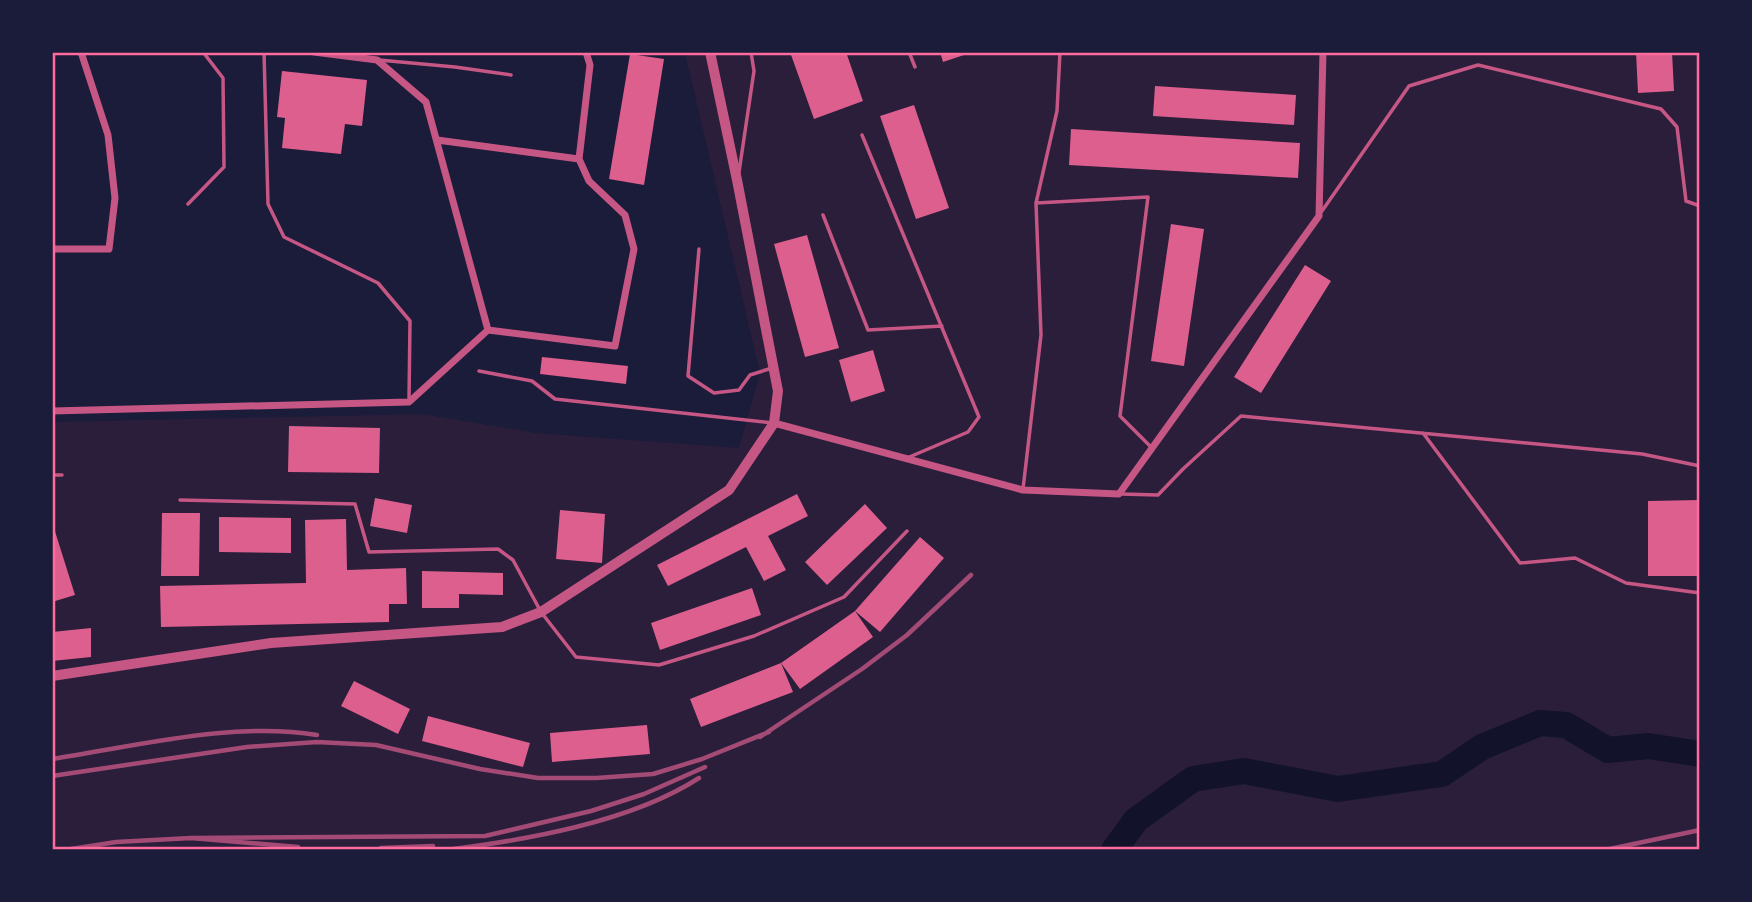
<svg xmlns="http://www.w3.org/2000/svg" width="1752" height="902" viewBox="0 0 1752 902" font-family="'Work Sans',sans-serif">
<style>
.green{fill:#2a1e3b}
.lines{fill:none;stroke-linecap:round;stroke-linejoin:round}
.river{stroke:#12122b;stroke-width:26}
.building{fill:#dd5f8e}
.service{stroke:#c65784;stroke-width:3.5}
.minor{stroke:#c65784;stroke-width:7}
.tertiary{stroke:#c65784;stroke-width:10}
.rail{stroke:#a44b75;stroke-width:4.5}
.neatline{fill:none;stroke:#ff6b9d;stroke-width:2.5}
</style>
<rect width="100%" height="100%" fill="#1b1b3a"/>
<path class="green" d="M 685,53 L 1699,53 L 1699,849 L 53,849 L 52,422 L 422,414 L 536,433 L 739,448 L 760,373 Z"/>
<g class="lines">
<path class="river" d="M 1114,850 L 1136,820 L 1193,779 L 1244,771 L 1338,789 L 1442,774 L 1482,747 L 1540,723 L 1566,725 L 1608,750 L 1648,746 L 1700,754"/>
</g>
<path class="building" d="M 790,52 L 846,52 L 863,101 L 814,119 Z
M 940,52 L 970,52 L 970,53 L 943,62 Z
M 1636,52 L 1672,52 L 1674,91 L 1638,93 Z
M 630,54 L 664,59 L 644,185 L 609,179 Z
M 282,71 L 367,80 L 362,126 L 345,124 L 341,154 L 282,148 L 285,118 L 277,117 Z
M 1155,86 L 1296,95 L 1294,125 L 1153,116 Z
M 914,105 L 949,208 L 916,219 L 880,116 Z
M 1071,129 L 1300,143 L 1298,178 L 1069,165 Z
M 1171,224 L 1204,229 L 1184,366 L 1151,361 Z
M 807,235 L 839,348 L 805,357 L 774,244 Z
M 1305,265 L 1331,281 L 1261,393 L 1234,377 Z
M 873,350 L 885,391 L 851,402 L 839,360 Z
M 542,357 L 628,366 L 626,384 L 540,374 Z
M 289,426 L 380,428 L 379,473 L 288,472 Z
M 797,494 L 808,516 L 768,536 L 786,570 L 764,581 L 746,547 L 668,586 L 657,565 Z
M 375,498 L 412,505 L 407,533 L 370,526 Z
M 1700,500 L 1700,576 L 1648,576 L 1648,501 Z
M 865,504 L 887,528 L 827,585 L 805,562 Z
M 560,510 L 605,514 L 602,563 L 556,559 Z
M 162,513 L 200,513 L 199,576 L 161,576 Z
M 219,517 L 291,518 L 291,553 L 219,552 Z
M 346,519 L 347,570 L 406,568 L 407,604 L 389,604 L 389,622 L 161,627 L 160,586 L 306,583 L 305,520 Z
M 53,525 L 75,595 L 52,602 L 52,526 Z
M 920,537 L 944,558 L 880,632 L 855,611 Z
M 422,571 L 503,573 L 503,595 L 459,594 L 459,608 L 422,608 Z
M 752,588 L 761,615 L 660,650 L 651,623 Z
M 855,611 L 873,637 L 800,689 L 781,663 Z
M 91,628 L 91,657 L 52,661 L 52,632 Z
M 781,663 L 793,692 L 701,727 L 690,699 Z
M 354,681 L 410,709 L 398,734 L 341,706 Z
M 428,716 L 530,743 L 523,767 L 422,741 Z
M 647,725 L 650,754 L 552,762 L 550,733 Z"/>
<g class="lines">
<path class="service" d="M 264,52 L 268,204 L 284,237 L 378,283 L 410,321 L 409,400
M 909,52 L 915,67
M 379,60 L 455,67 L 511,75
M 862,135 L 979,417 L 968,432 L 907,458
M 739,172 L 754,71 L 751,52
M 1036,203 L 1057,111 L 1060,52
M 188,204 L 224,167 L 223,78 L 203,52
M 1322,211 L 1409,86 L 1478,65 L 1661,109 L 1677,127 L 1686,201 L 1700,206
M 823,215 L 868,330 L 942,326
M 699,249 L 688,376 L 714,393 L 739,390 L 750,375 L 772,368
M 479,371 L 532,381 L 555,399 L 773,423
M 1423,433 L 1520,563 L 1575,558 L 1626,583 L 1700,593
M 52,475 L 62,475
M 1023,489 L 1041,335 L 1036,203 L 1148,197 L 1120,416 L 1151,447
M 1121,494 L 1158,495 L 1183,469 L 1241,416 L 1642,454 L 1700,466
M 180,500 L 355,504 L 369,552 L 498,549 L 513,560 L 541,612 L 576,657 L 659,665 L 754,636 L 844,597 L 907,531"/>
<path class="minor" d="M 314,52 L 377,60 L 426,102 L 488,330
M 437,140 L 579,159
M 52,249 L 109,249 L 115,198 L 108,135 L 81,52
M 488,330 L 615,346 L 634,249 L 625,215 L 589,181 L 579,159 L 590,65 L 586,52
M 52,411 L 409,402 L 488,330
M 774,423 L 1023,490 L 1119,494 L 1319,216 L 1323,52"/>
<path class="tertiary" d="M 52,676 L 271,643 L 502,627 L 541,612 L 729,490 L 774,423 L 778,391 L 737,180 L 710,52"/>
<path class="rail" d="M 760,737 L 862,669 L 907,635 L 971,575
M 52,759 C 137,746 233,721 317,735
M 52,776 L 247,747 L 317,742 L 376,745 L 480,769 L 538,778 L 596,778 L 653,774 L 702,759 L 769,732
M 298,847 L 191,838 L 485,836 L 591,811 L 644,794 L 705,767
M 381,848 L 433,846
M 65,850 L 116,842 L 191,838
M 446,850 C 526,840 631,822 699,778
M 1605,850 L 1700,830"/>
</g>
<rect width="1752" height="902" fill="none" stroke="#1b1b3a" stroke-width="108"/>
<rect x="54" y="54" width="1644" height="794" class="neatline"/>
</svg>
